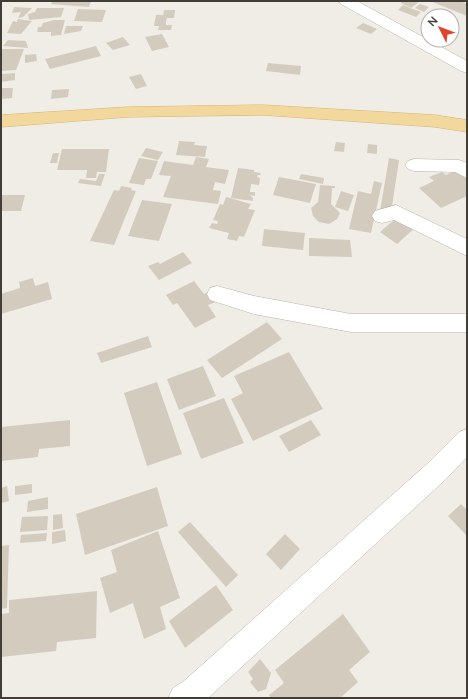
<svg xmlns="http://www.w3.org/2000/svg" width="468" height="699" viewBox="0 0 468 699" font-family="Lato,sans-serif">
<style>
.building{fill:#d4cbbf}
.lines{fill:none;stroke-linecap:round;stroke-linejoin:round}
.minor-casing{stroke:#bbb4a9;stroke-width:1}
.major-casing{stroke:#d4b470;stroke-width:1}
.minor{fill:#fff;fill-rule:evenodd}
.major{fill:#f2d89d;fill-rule:evenodd}
</style>
<rect width="100%" height="100%" fill="#f0ede6"/>
<path class="building" d="M 53,1 L 91,1 L 89,7 L 51,4 Z
M 403,1 L 420,1 L 411,8 L 401,3 Z
M 430,1 L 461,1 L 467,4 L 467,16 Z
M 420,4 L 429,7 L 424,12 L 415,8 Z
M 403,5 L 410,8 L 421,12 L 416,17 L 398,10 Z
M 14,7 L 32,8 L 23,17 L 18,18 L 21,12 L 12,13 Z
M 37,8 L 64,8 L 61,17 L 29,20 L 28,14 L 35,12 Z
M 78,9 L 106,10 L 102,22 L 74,21 Z
M 164,10 L 175,10 L 174,18 L 167,18 L 166,21 L 166,25 L 172,25 L 171,30 L 158,30 L 159,26 L 154,26 L 156,15 L 163,15 Z
M 18,19 L 32,21 L 21,34 L 7,33 L 13,21 L 17,22 Z
M 54,20 L 65,20 L 61,35 L 51,36 L 51,32 L 37,32 L 38,27 L 41,27 L 43,23 Z
M 363,23 L 377,29 L 371,34 L 356,28 Z
M 66,26 L 83,26 L 81,31 L 64,34 Z
M 162,34 L 169,47 L 152,51 L 145,37 Z
M 123,37 L 130,45 L 113,50 L 106,43 Z
M 8,40 L 26,41 L 28,48 L 3,46 Z
M 96,46 L 101,56 L 50,69 L 45,59 Z
M 1,49 L 24,49 L 16,70 L 1,71 Z
M 36,54 L 37,61 L 25,63 L 25,55 Z
M 268,63 L 301,66 L 300,75 L 266,71 Z
M 15,73 L 15,80 L 1,82 L 1,74 Z
M 141,74 L 147,86 L 136,89 L 129,77 Z
M 1,88 L 13,88 L 12,98 L 1,99 Z
M 69,89 L 68,97 L 51,99 L 52,90 Z
M 179,141 L 195,142 L 194,145 L 207,146 L 205,157 L 176,155 Z
M 336,142 L 345,143 L 344,152 L 334,151 Z
M 368,144 L 377,145 L 377,154 L 367,153 Z
M 146,148 L 163,152 L 158,160 L 141,156 Z
M 62,149 L 109,149 L 106,172 L 97,172 L 96,178 L 86,178 L 87,170 L 57,170 Z
M 53,153 L 59,153 L 57,163 L 50,163 Z
M 196,157 L 209,159 L 206,167 L 229,170 L 225,184 L 215,182 L 213,190 L 221,191 L 218,204 L 163,197 L 171,176 L 159,175 L 164,161 L 193,165 Z
M 139,158 L 158,161 L 151,179 L 146,179 L 144,185 L 129,183 Z
M 389,158 L 399,160 L 391,213 L 380,211 Z
M 238,168 L 254,170 L 254,172 L 261,173 L 260,175 L 258,175 L 257,177 L 260,178 L 259,185 L 251,184 L 250,192 L 255,192 L 255,196 L 250,195 L 253,198 L 253,201 L 231,198 Z
M 457,170 L 467,179 L 467,196 L 441,208 L 419,188 L 434,181 L 429,177 L 442,172 L 446,175 Z
M 99,174 L 105,174 L 101,186 L 78,183 L 80,179 L 96,181 Z
M 301,174 L 324,178 L 323,184 L 299,179 Z
M 279,177 L 316,184 L 310,203 L 273,195 Z
M 374,181 L 382,183 L 371,233 L 349,229 L 358,191 L 371,194 Z
M 320,185 L 335,186 L 335,188 L 332,188 L 331,204 L 340,213 L 337,219 L 329,224 L 319,222 L 313,216 L 311,208 L 318,202 Z
M 121,186 L 132,188 L 131,190 L 136,191 L 114,245 L 90,241 L 114,190 L 119,191 Z
M 341,191 L 354,195 L 348,211 L 335,207 Z
M 1,195 L 25,195 L 21,211 L 1,211 Z
M 226,197 L 251,204 L 248,209 L 255,210 L 244,237 L 239,236 L 237,241 L 227,239 L 229,233 L 209,228 L 212,223 L 217,224 L 218,221 L 213,220 L 220,204 L 223,205 Z
M 142,200 L 172,204 L 159,241 L 128,236 Z
M 400,215 L 417,226 L 397,244 L 380,232 Z
M 264,229 L 305,233 L 303,250 L 262,246 Z
M 309,238 L 350,240 L 352,257 L 309,256 Z
M 183,252 L 192,263 L 159,280 L 148,266 L 158,262 L 160,264 Z
M 33,278 L 35,286 L 48,282 L 52,299 L 1,314 L 1,294 L 20,288 L 19,282 Z
M 194,281 L 204,294 L 208,292 L 216,302 L 208,305 L 216,317 L 195,328 L 177,303 L 173,305 L 166,295 Z
M 267,322 L 282,339 L 222,378 L 207,360 Z
M 148,336 L 152,347 L 101,363 L 97,353 Z
M 289,352 L 323,409 L 253,441 L 231,399 L 243,393 L 234,376 Z
M 203,366 L 216,396 L 179,410 L 167,379 Z
M 157,382 L 182,454 L 147,466 L 124,393 Z
M 224,398 L 244,443 L 201,459 L 183,413 Z
M 70,420 L 70,446 L 39,449 L 38,457 L 1,461 L 1,427 Z
M 311,420 L 321,435 L 289,452 L 279,436 Z
M 32,484 L 32,493 L 15,495 L 15,486 Z
M 7,486 L 9,501 L 1,503 L 1,488 Z
M 157,487 L 168,526 L 85,555 L 76,514 Z
M 48,497 L 48,509 L 27,512 L 28,501 Z
M 461,504 L 467,510 L 467,536 L 448,516 Z
M 62,514 L 63,528 L 53,530 L 53,515 Z
M 48,516 L 47,530 L 20,532 L 22,517 Z
M 190,522 L 238,575 L 226,587 L 178,532 Z
M 65,530 L 66,541 L 52,544 L 52,532 Z
M 158,531 L 180,598 L 160,607 L 166,629 L 144,639 L 133,603 L 110,613 L 100,578 L 117,572 L 111,550 Z
M 47,533 L 46,541 L 20,543 L 21,535 Z
M 285,534 L 300,549 L 281,570 L 266,554 Z
M 9,545 L 7,608 L 1,609 L 1,546 Z
M 216,585 L 233,610 L 185,648 L 169,621 Z
M 97,591 L 96,638 L 57,642 L 56,651 L 1,657 L 1,614 L 9,613 L 9,600 Z
M 343,614 L 370,652 L 349,670 L 358,682 L 340,698 L 271,698 L 269,695 L 284,683 L 275,670 Z
M 260,659 L 271,673 L 266,689 L 258,692 L 250,682 L 253,679 L 248,672 Z"/>
<g class="lines">
<g class="minor-casing">
<path id="minor" d="M 339,1 L 357,1 L 467,61 L 467,73 L 461,71 L 341,4 Z
M 414,159 L 459,160 L 467,163 L 467,178 L 455,172 L 414,171 L 408,169 L 405,165 L 408,161 Z
M 396,205 L 467,239 L 467,256 L 394,220 L 382,223 L 375,221 L 372,216 L 375,211 Z
M 217,286 L 254,296 L 351,314 L 467,314 L 467,332 L 351,332 L 254,314 L 210,300 L 207,294 L 210,288 Z
M 467,429 L 467,457 L 445,480 L 208,698 L 168,698 L 173,688 L 184,681 L 427,464 L 459,432 Z"/>
</g>
<g class="major-casing">
<path id="major" d="M 263,105 L 435,115 L 467,120 L 467,132 L 435,127 L 263,115 L 128,117 L 1,127 L 1,115 L 128,107 Z"/>
</g>
<use href="#minor" class="minor"/>
<use href="#major" class="major"/>
</g>
<rect width="468" height="699" fill="none" stroke="#423d36" stroke-width="4"/>
<g transform="translate(440 28) rotate(312)"><circle r="19" fill="#ffffff" stroke="#b3b1af"/>
<path d="M0-3L7 15L0 10L-7 15Z" fill="#e0452d"/>
<text y="-6" font-size="11" font-weight="bold" text-anchor="middle" fill="#423d36">N</text>
</g>
</svg>
